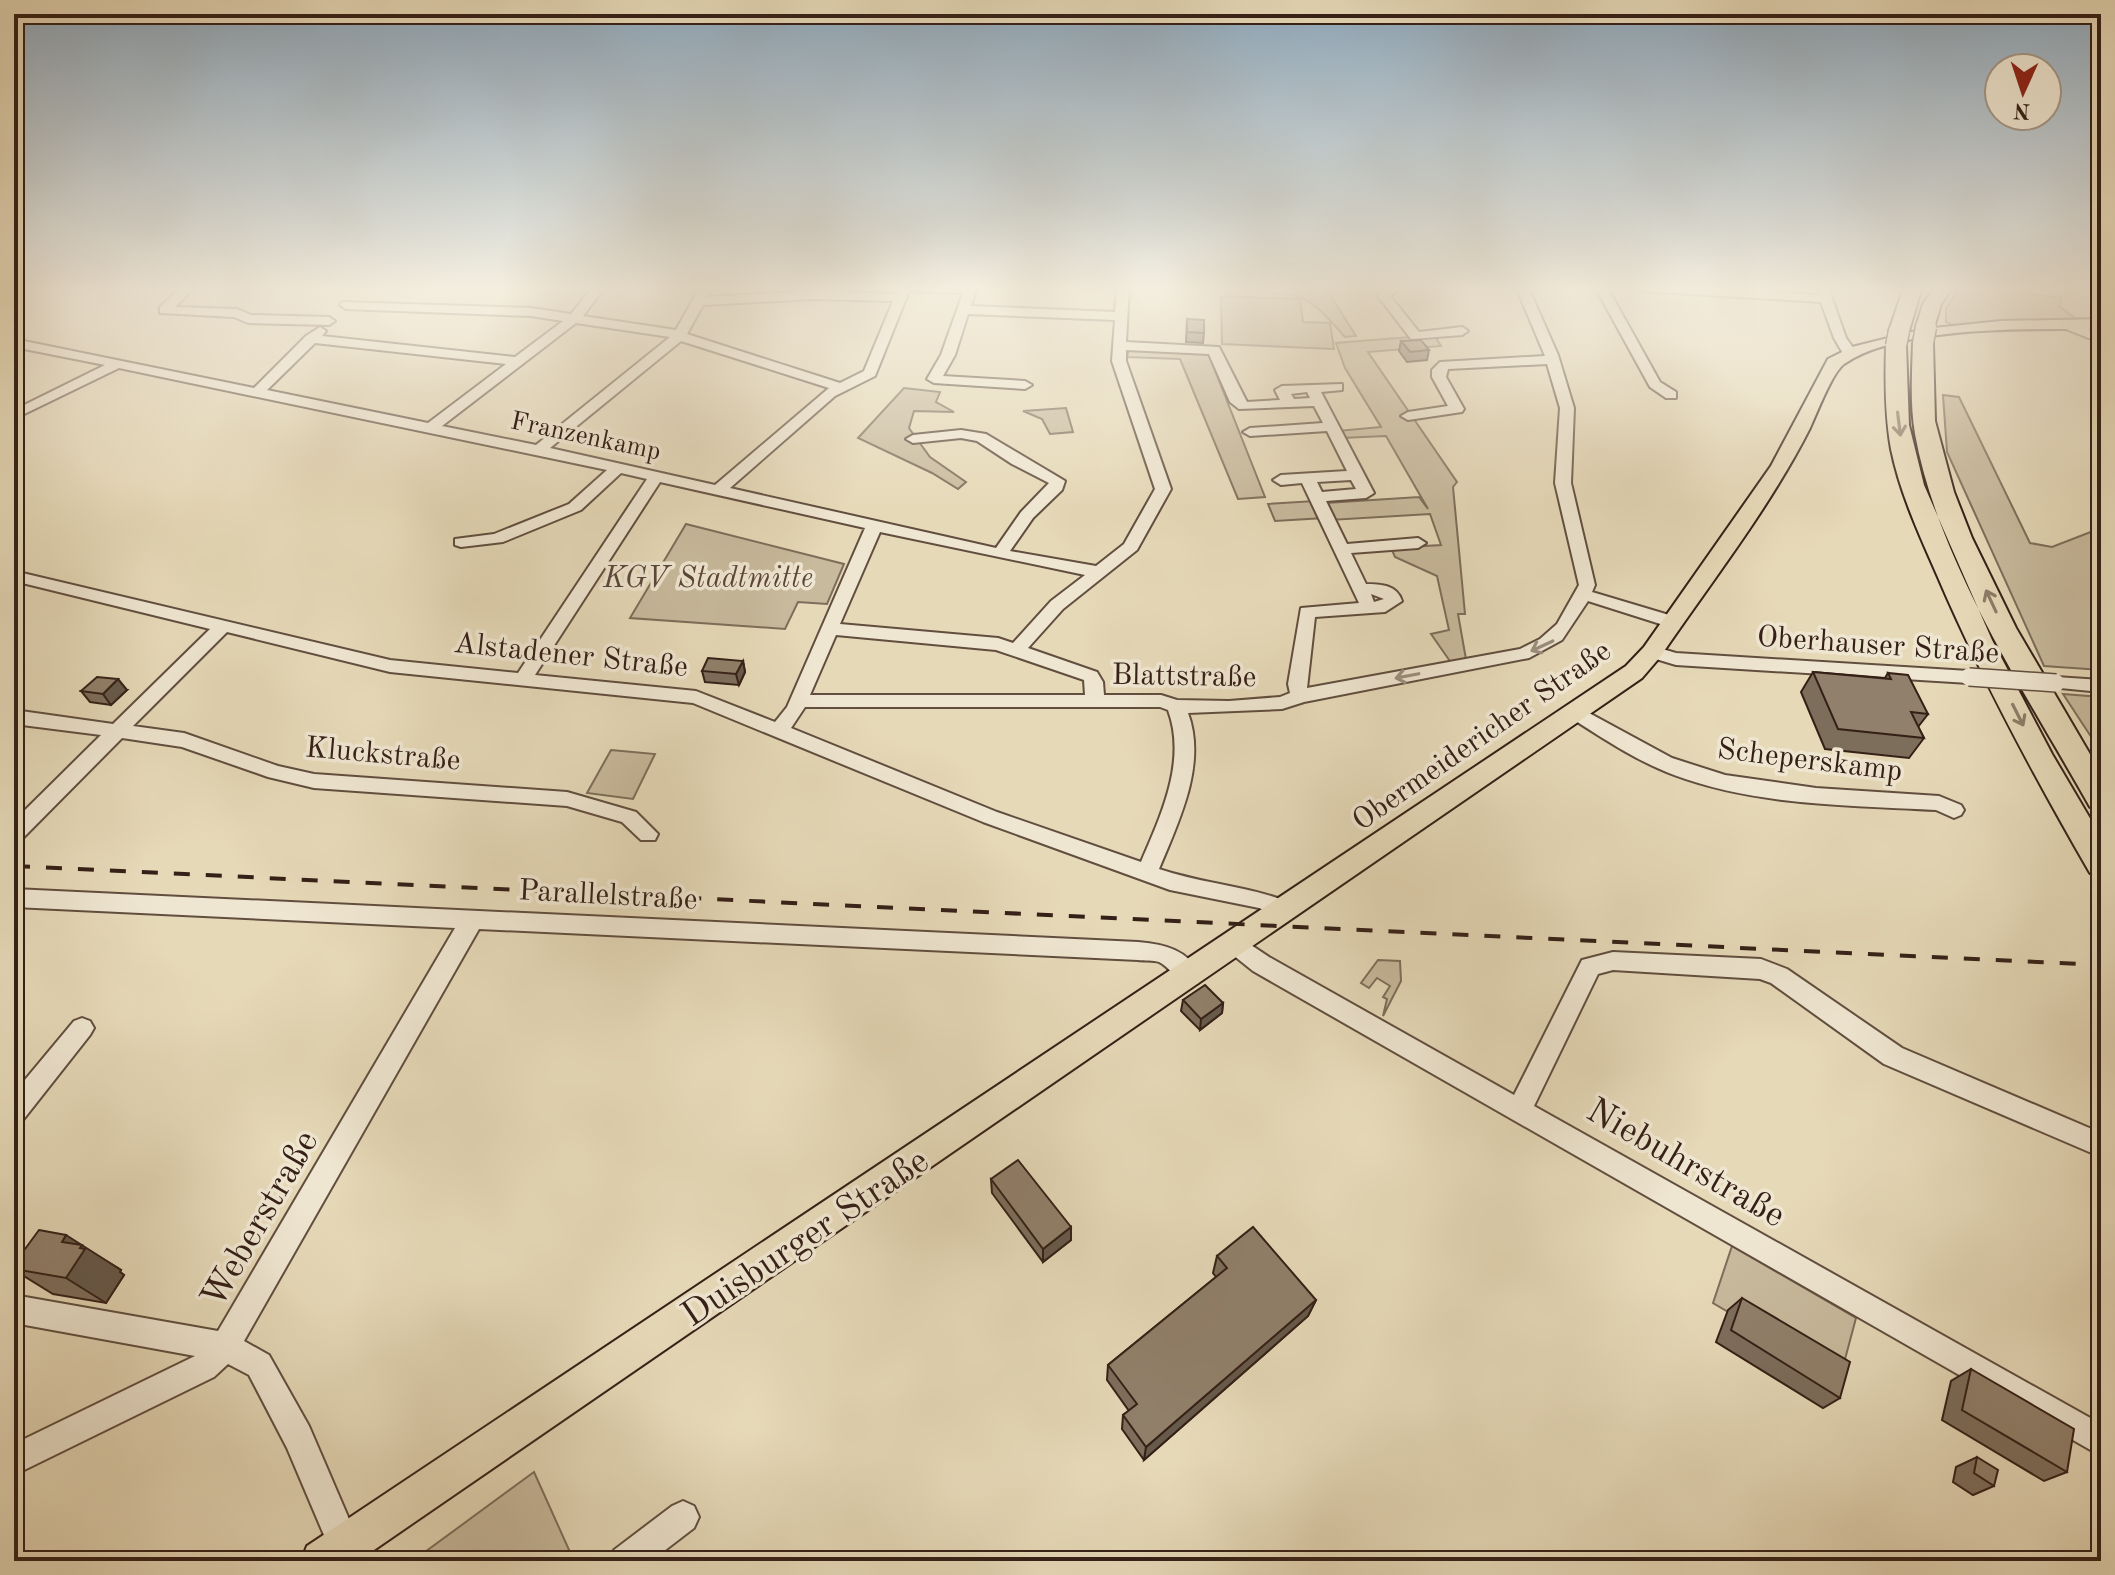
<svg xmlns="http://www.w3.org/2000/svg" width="2115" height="1575" viewBox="0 0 2115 1575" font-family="'Old Standard TT',serif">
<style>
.green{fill:#c8ba9d;stroke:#7e6d5a;stroke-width:2}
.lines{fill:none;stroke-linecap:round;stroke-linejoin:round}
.minor-casing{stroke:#614e3f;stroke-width:4}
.major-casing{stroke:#352017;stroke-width:4}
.highway-casing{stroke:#352017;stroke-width:4}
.minor{fill:#efe6d1;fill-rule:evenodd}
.major{fill:#e6d9b8;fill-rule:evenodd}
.highway{fill:#e6d9b8;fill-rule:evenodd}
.rail{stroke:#352017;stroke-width:4;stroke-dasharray:16 16;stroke-linecap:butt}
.minor-bridge-casing{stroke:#614e3f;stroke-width:20;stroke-linecap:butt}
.highway-bridge-casing{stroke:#352017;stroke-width:23;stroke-linecap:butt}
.minor-bridge{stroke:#efe6d1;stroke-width:17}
.highway-bridge{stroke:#e6d9b8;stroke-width:20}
.wall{fill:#7d6e5c;stroke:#352017;stroke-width:2}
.shaded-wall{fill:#665a4b;stroke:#352017;stroke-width:2}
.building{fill:#91806b;stroke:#352017;stroke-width:2}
.oneway{stroke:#8e7c68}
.oneway2{stroke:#9b8d7d}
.labels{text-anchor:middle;stroke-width:7;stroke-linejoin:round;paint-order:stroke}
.far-street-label{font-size:26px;fill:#352017;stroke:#efe6d1}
.park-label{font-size:30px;font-style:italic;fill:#5a4638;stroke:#efe6d1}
.street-label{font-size:30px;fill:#352017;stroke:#efe6d1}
.near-street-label{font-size:36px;fill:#352017;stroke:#efe6d1}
</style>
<rect width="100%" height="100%" fill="#e6d9b8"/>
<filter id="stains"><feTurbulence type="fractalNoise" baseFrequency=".0025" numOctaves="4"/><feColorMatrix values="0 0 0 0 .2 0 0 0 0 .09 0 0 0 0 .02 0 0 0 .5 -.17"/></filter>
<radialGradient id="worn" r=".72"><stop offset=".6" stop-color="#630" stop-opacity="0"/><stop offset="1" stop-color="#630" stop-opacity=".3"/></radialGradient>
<path class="green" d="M 1259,287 L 1325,287 L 1356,336 L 1345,337 C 1332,323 1315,301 1296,296 C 1283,292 1269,296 1259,287 Z
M 1960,287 L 2024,287 L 2023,293 L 2061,298 L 2060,307 L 2082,323 L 1954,326 L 1946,322 L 1946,309 Z
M 1221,296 L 1300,299 L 1303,322 L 1330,323 L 1334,349 L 1222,344 Z
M 1434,335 L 1441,346 L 1368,352 L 1457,482 L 1453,487 L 1465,614 L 1458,614 L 1467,665 L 1454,667 L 1431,634 L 1449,630 L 1437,576 L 1395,557 L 1391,548 L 1441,545 L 1430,514 L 1330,520 L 1326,503 L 1419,497 L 1428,509 L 1386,436 L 1341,438 L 1337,431 L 1381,427 L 1345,368 L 1336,343 Z
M 1129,350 L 1208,353 L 1265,497 L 1238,499 L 1180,359 L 1127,357 Z
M 904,388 L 940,392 L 936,402 L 954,412 L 914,411 L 909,428 L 930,457 L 966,482 L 958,489 L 932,473 L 858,438 Z
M 1943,395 L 1959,397 L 2030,543 L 2052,547 L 2101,528 L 2101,670 L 2044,666 L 1947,452 Z
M 1066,408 L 1073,432 L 1050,434 L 1042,419 L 1023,411 Z
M 1315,501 L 1324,518 L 1275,521 L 1268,504 Z
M 686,524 L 844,564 L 827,604 L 798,602 L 785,629 L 630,618 Z
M 2063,694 L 2101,697 L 2101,752 Z
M 611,750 L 655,754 L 633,799 L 587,793 Z
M 1378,960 L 1400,961 L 1401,981 L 1383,1016 L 1387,999 L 1383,997 L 1390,986 L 1377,978 L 1369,988 L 1361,983 Z
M 1732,1246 L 1856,1318 L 1840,1378 L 1713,1303 Z
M 534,1472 L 574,1561 L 414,1561 L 414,1560 Z"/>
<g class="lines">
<g class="minor-casing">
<path id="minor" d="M 182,287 L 195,287 L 175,307 L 237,309 L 251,315 L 329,317 L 335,321 L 329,325 L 248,323 L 234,317 L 160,313 L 160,307 Z
M 593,287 L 605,287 L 583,316 L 676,330 L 700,287 L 712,287 L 707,297 L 813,291 L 896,294 L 898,287 L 977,287 L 971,306 L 1115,312 L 1117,287 L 1129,287 L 1126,342 L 1219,347 L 1247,402 L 1280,400 L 1275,390 L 1282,386 L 1342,384 L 1342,390 L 1321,392 L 1374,493 L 1366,498 L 1326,501 L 1347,544 L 1418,538 L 1426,543 L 1418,548 L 1351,553 L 1366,584 C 1381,584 1397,585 1402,601 L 1385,612 L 1315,617 L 1307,688 L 1520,649 L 1540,639 L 1557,624 L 1579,585 L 1555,483 L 1560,408 L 1547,364 L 1448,369 L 1446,377 L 1464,409 L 1462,412 L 1408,420 L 1401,416 L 1408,412 L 1448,406 L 1432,377 L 1432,370 L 1440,362 L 1545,356 L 1516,287 L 1528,287 L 1558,355 L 1574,408 L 1571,483 L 1595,585 L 1592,592 L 1679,618 L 1682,622 L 1673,628 L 1588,601 L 1562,640 L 1529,658 L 1304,702 L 1282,709 L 1188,713 C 1207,764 1179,821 1159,869 C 1203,884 1250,886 1294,904 L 1297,910 L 1294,916 L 1286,919 L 1259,908 L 1170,890 L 983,822 L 693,703 L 390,672 L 227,632 L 133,726 L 184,733 L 278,766 L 314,774 L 567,792 L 636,812 L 658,834 L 655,840 L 641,840 L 622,822 L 567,806 L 314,788 L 268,777 L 182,747 L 122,738 L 21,840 L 14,842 L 14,821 L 101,735 L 14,724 L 14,710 L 113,724 L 210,629 L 14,581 L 14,571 L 390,660 L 518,673 L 647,479 L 621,473 L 581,510 L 503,542 L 461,547 L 455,545 L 455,539 L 494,534 L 569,504 L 607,470 L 119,368 L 14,419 L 14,410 L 105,365 L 14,347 L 14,339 L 254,388 L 306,336 L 320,327 L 326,331 L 322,336 L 515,357 L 563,321 L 531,316 L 346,309 L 340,305 L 342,302 L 531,308 L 571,314 ZM 909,291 L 963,293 L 941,355 L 927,379 L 934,383 L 1025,389 L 1032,385 L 1025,381 L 943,376 L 955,355 L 968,314 L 1115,320 L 1112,361 L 1155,489 L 1124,544 L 1096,566 L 1010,551 L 1033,518 L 1062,490 L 1065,481 L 986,434 L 961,430 L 913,435 L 906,439 L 913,443 L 961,438 L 977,441 L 1012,464 L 1049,483 L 1021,512 L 996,548 L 730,488 L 835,396 L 875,376 ZM 813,299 L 893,301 L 864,371 L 840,383 L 687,334 L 703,305 ZM 576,323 L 670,337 L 536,445 L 442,426 ZM 681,341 L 829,388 L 715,485 L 550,448 ZM 315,343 L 506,364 L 428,423 L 267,390 ZM 1126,350 L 1209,354 L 1230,402 L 1239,409 L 1314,406 L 1323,423 L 1250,428 L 1243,432 L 1250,436 L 1327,431 L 1347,471 L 1281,475 L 1273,480 L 1281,485 L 1302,483 L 1359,603 L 1301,608 L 1288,684 L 1290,693 L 1280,697 L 1229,701 L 1177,700 L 1161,695 L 1104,695 L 1103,682 L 1097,672 L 1028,648 L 1063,609 L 1137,550 L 1171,489 L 1126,361 ZM 1307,392 L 1310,398 L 1294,399 L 1291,394 ZM 1351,480 L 1356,489 L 1322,492 L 1317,482 ZM 660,482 L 865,528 L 787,707 L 775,722 L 696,691 L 535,675 ZM 880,532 L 1085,575 L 1051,601 L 1013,643 L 998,638 L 840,624 ZM 1371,594 L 1384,599 L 1374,602 ZM 836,635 L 996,650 L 1084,680 L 1085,695 L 810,695 ZM 805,707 L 1160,707 L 1168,710 C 1187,761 1161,815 1141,862 L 997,812 L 791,728 Z
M 1387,287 L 1401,287 L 1390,296 L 1419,332 L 1462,327 L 1468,331 L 1462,335 L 1411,339 L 1377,295 Z
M 1595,287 L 1607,287 L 1660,382 L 1676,392 L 1676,398 L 1666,398 L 1650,387 Z
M 1635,287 L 1692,287 L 1819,295 L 1816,287 L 1828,287 L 1846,338 L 1856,352 L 1844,355 L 1834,338 L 1821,302 L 1641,291 Z
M 2080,287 L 2101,287 L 2101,293 L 2082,290 Z
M 2065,320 L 2101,334 L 2101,343 L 2061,327 L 2061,321 Z
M 1652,646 L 1676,653 L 1969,671 L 1978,677 L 1969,683 L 1676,665 L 1646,656 L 1643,652 Z
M 2056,677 L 2101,680 L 2101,692 L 2050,687 L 2047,683 L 2050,679 Z
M 1578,707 L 1672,758 L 1725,775 L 1816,788 L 1939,796 L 1961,805 L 1964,810 L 1961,815 L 1954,818 L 1936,810 C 1849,805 1757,806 1674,775 C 1637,761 1604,739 1571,718 L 1569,713 L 1571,708 Z
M 14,889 L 1138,942 C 1164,944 1189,950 1201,976 L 1198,983 C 1178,990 1174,969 1159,962 C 1154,960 1144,961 1138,960 L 479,929 L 244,1341 L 269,1355 L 309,1426 L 367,1561 L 335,1561 L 287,1448 L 249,1375 L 228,1364 L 214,1377 L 14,1475 L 14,1444 L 195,1356 L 14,1323 L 14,1295 L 218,1331 L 455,928 L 14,907 Z
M 1236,935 L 1269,957 L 1514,1095 L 1582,960 L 1613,952 L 1761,959 L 1787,969 L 1902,1048 L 2101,1133 L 2101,1157 L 1884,1064 L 1771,983 L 1760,979 L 1613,970 L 1598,974 L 1534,1106 L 2101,1424 L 2101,1456 L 1253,971 L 1228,951 L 1225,944 L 1228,937 Z
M 82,1018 L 90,1021 L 94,1028 L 90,1035 L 23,1120 L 14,1124 L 14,1093 L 74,1021 Z
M 683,1501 L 694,1506 L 699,1517 L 694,1528 L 651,1561 L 609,1561 L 614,1550 L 672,1506 Z"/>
</g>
<g class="major-casing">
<path id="major" d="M 2101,319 L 2101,329 C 2034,329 1900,325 1844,364 C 1832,373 1817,413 1810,428 C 1769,509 1711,582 1660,657 L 1642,678 L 358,1561 L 301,1561 L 307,1546 L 1626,666 L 1644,647 L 1771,466 L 1828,359 L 1852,347 L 1924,329 L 2001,321 Z"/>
</g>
<g class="highway-casing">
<path id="highway" d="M 1904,287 L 1922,287 L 1909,331 L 1899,337 L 1889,331 Z
M 1935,287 L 1953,287 L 1941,304 L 1933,331 L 1919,331 L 1916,327 L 1923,304 Z
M 1923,337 L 1933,343 L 1935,421 L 1954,492 L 1972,538 L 2016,628 L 2101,773 L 2101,810 L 2090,807 C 2027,695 1938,562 1915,434 C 1910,404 1912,373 1913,343 Z
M 1896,340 L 1906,346 L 1909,425 L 1924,485 L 1992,640 L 2052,754 L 2101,837 L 2101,876 L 2090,873 C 2034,776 1981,678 1937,575 C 1919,534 1900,493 1891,449 C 1885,415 1885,381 1886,346 Z"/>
</g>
<use href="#minor" class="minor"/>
<use href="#major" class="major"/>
<use href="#highway" class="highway"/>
<path class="rail" d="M 14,866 L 2101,965"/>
<g class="minor-bridge-casing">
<path id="minor-bridge" d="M 1969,677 L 2056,683"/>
</g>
<g class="highway-bridge-casing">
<path id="highway-bridge" d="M 1923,343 L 1926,327
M 1896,346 L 1899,331"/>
</g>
<use href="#minor-bridge" class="minor-bridge"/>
<use href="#highway-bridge" class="highway-bridge"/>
</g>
<path class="wall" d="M 1187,319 L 1204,333 L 1203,343 L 1186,342 Z
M 1401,341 L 1429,350 L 1427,360 L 1407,362 L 1399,351 Z
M 743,661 L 745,672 L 739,685 L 705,682 L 702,671 Z
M 1813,672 L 1885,678 L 1888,673 L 1928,714 L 1918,727 L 1924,738 L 1909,758 L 1825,749 L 1801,692 Z
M 127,690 L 111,705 L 90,702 L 81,691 Z
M 1183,1000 L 1223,1003 L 1222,1013 L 1200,1030 L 1181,1011 Z
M 991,1179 L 1071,1227 L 1071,1240 L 1043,1262 L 992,1193 Z
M 80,1245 L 121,1270 L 120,1272 L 124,1275 L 106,1303 L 53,1294 L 14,1270 L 14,1264 Z
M 1217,1256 L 1316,1300 L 1308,1316 L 1144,1460 L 1122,1429 L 1123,1415 L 1129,1411 L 1107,1380 L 1108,1365 L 1216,1277 L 1213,1273 Z
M 1742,1298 L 1840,1398 L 1823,1408 L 1716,1342 L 1728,1310 Z
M 1971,1369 L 2067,1472 L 2044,1481 L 1942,1420 L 1951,1381 Z
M 1977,1457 L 1994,1486 L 1973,1495 L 1953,1482 L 1956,1467 Z"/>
<path class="shaded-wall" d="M 743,661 L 745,672 L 739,685 L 736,674 Z
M 118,679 L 127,690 L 111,705 L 103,694 Z
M 1223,1003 L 1222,1013 L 1200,1030 L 1201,1019 Z
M 1071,1227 L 1071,1240 L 1043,1262 L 1043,1249 Z
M 66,1235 L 121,1270 L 120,1272 L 124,1275 L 106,1303 L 66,1278 L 62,1242 Z
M 1316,1300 L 1308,1316 L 1144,1460 L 1146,1447 Z"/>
<path class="building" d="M 1187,319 L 1204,320 L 1204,333 L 1187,332 Z
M 1421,340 L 1429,350 L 1410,352 L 1401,341 Z
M 708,658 L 743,661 L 736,674 L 702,671 Z
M 1813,672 L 1891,679 L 1888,673 L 1908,675 L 1928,714 L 1911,712 L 1924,738 L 1838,729 Z
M 97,677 L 118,679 L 103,694 L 81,691 Z
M 1205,985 L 1223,1003 L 1201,1019 L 1183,1000 Z
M 1018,1160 L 1071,1227 L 1043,1249 L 991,1179 Z
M 1253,1227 L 1316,1300 L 1146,1447 L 1123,1415 L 1137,1404 L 1108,1365 L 1227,1268 L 1217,1256 Z
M 39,1230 L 66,1235 L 62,1242 L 82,1245 L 80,1248 L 85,1249 L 66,1278 L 14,1269 L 14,1264 Z
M 1742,1298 L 1850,1362 L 1840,1398 L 1731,1330 Z
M 1971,1369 L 2074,1429 L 2067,1472 L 1962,1410 Z
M 1977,1457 L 1998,1470 L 1994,1486 L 1974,1473 Z"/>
<defs><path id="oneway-shaft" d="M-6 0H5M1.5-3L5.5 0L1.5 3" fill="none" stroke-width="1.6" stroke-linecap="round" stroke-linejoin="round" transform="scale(2)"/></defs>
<g class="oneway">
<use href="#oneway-shaft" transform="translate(1899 424) rotate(83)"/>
<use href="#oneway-shaft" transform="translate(1991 601) rotate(-115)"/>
<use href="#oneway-shaft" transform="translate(2018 715) rotate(63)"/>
</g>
<g class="oneway2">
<use href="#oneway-shaft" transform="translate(1542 646) rotate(155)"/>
<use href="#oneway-shaft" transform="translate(1407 676) rotate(169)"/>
</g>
<linearGradient id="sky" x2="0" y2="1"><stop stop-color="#8faabf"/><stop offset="0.57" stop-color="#f4eedf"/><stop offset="1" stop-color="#f4eedf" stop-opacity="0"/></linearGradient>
<rect width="2115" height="507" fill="url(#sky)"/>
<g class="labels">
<g class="far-street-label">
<text transform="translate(586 435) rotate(12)" y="9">Franzenkamp</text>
</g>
<g class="park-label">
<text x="708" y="587">KGV Stadtmitte</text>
</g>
<g class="street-label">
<text transform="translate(1878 644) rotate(4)" y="10">Oberhauser Straße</text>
<text transform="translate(571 654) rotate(6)" y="10">Alstadener Straße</text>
<text transform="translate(1184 675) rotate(1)" y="10">Blattstraße</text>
<text transform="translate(1481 735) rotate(-35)" y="10">Obermeidericher Straße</text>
<text transform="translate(383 753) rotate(5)" y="10">Kluckstraße</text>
<text transform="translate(1810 759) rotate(7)" y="10">Scheperskamp</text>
<text transform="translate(608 894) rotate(3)" y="10">Parallelstraße</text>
</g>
<g class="near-street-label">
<text transform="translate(1687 1161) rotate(30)" y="13">Niebuhrstraße</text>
<text transform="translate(258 1218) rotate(-60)" y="13">Weberstraße</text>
<text transform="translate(804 1236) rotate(-34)" y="13">Duisburger Straße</text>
</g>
</g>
<rect width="2115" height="1575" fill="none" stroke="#e6d9b8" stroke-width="48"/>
<rect x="16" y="16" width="2083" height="1543" fill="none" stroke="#352017" stroke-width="4"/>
<rect x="24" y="24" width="2067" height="1527" fill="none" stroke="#352017" stroke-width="2"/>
<g transform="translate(2023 92) rotate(183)"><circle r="38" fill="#efe6d1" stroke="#a59787" stroke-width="2"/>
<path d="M0-6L14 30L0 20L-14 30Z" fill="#8f2418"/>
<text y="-12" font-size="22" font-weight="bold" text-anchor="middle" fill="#352017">N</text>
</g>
<rect width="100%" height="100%" filter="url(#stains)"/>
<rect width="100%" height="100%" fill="url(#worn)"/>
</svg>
